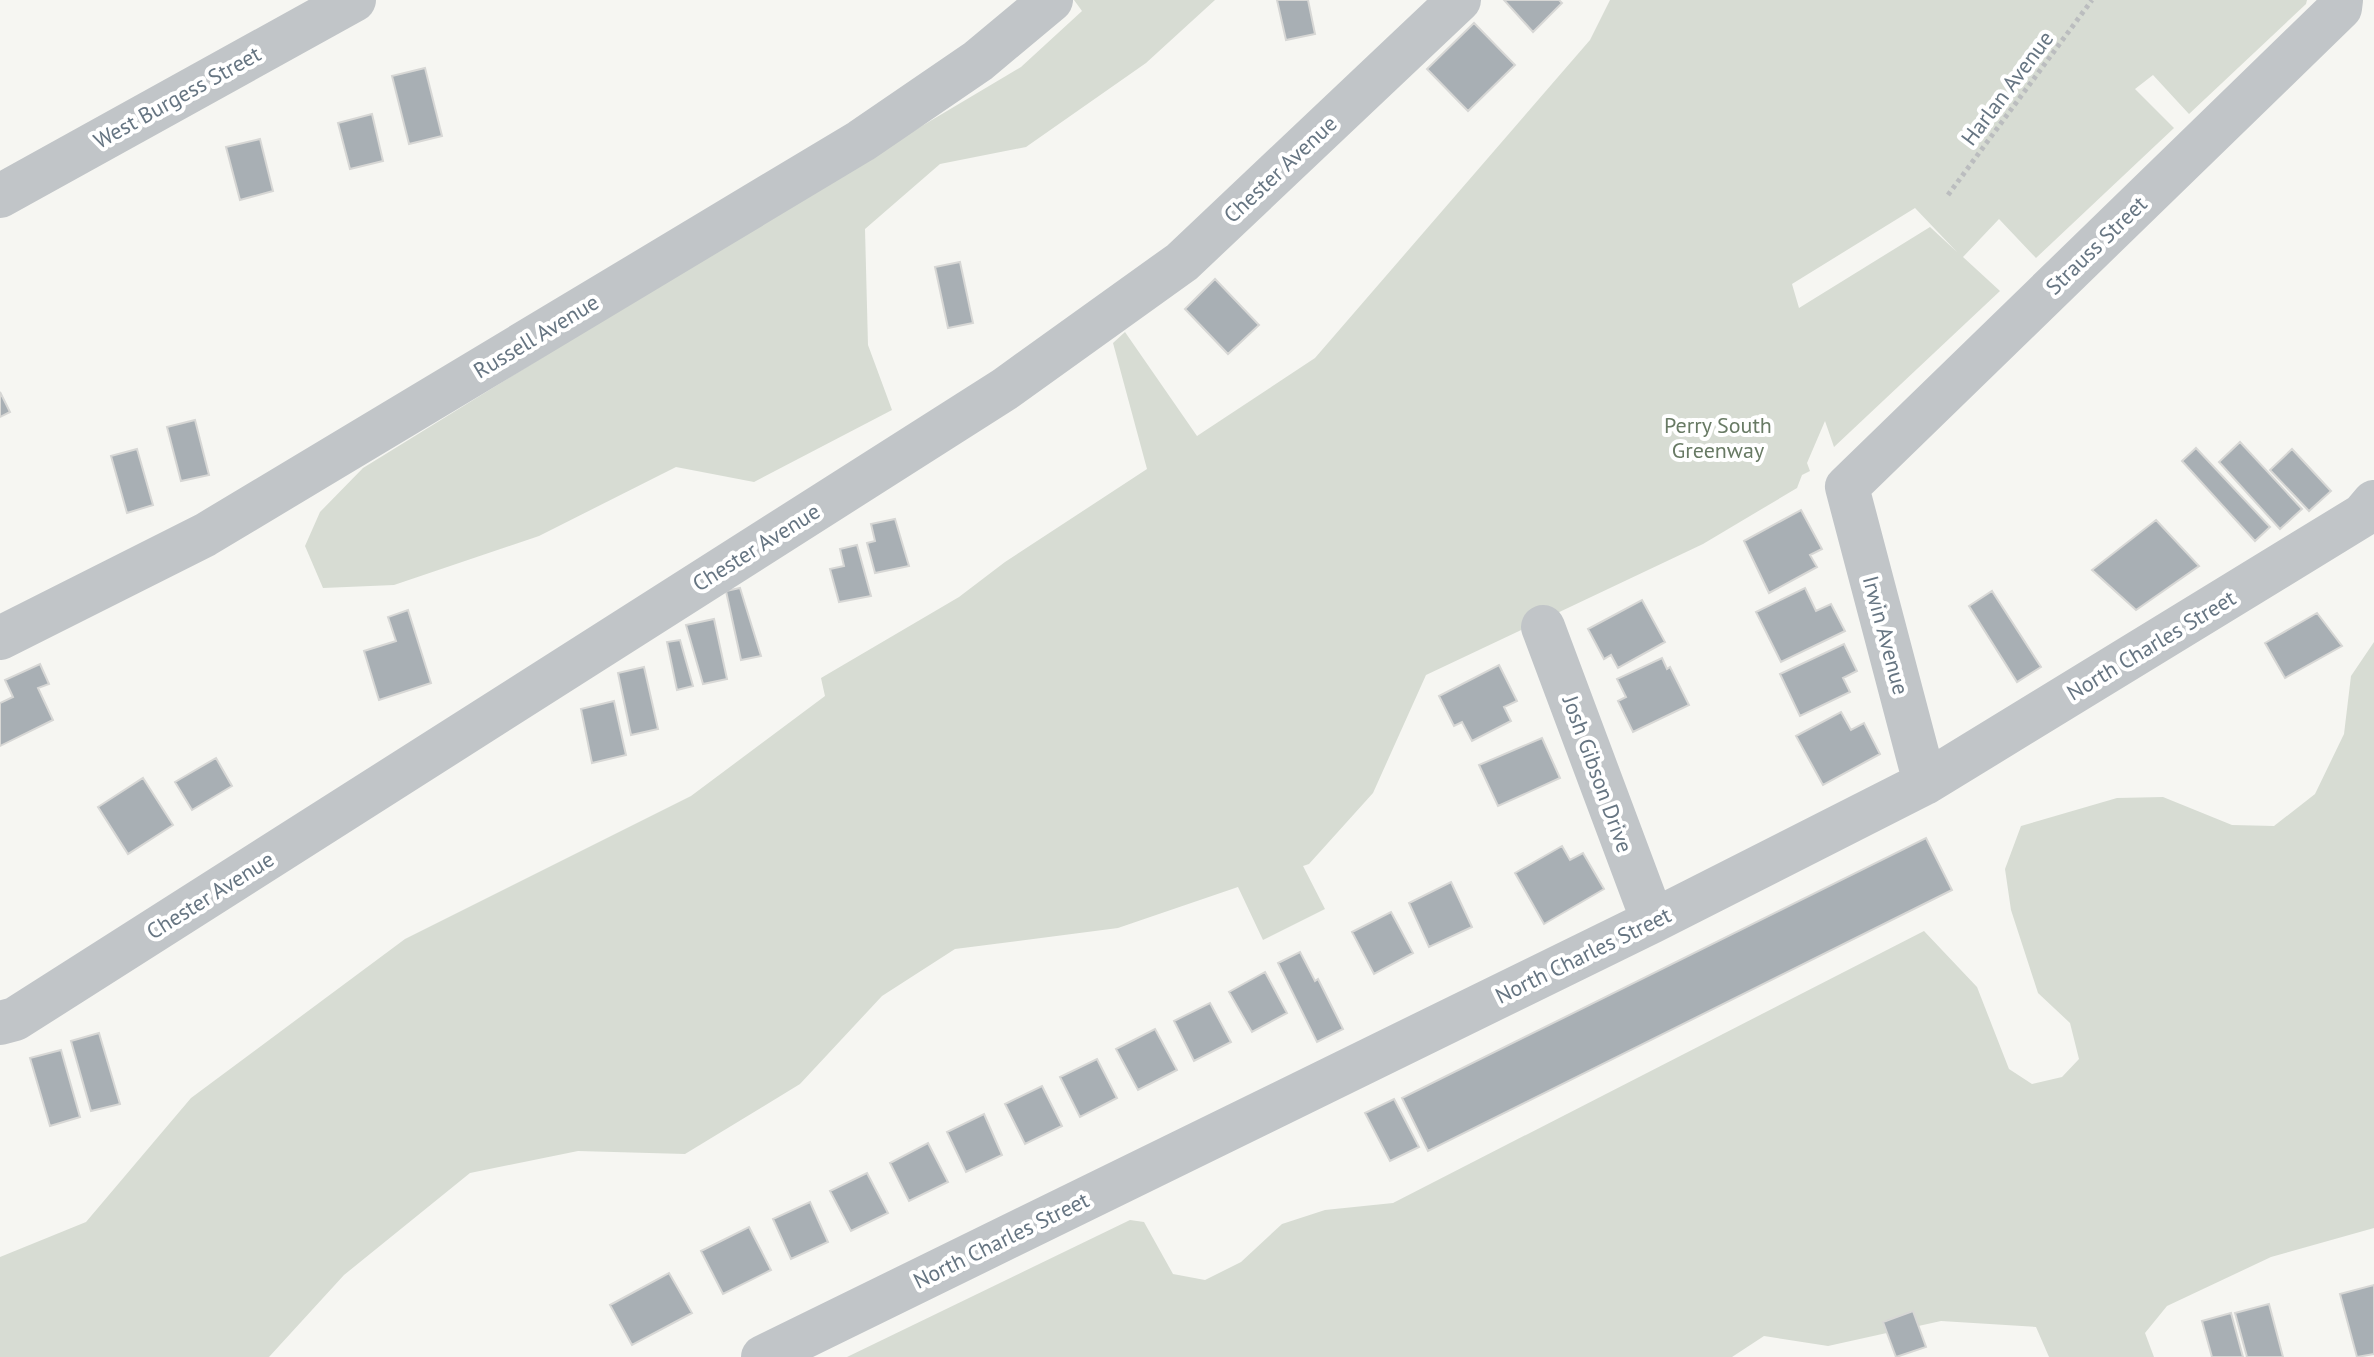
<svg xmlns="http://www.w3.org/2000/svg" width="2374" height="1357" viewBox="0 0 2374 1357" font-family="'PT Sans',sans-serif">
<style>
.green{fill:#d7dcd3;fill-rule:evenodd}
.building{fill:#a8afb4;stroke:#d7d7d5;stroke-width:2}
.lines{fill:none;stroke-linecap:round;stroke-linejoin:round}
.path{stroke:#bbbdbf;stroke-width:5;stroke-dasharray:4 4;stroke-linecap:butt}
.minor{stroke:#c1c5c8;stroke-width:44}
.labels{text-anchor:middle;stroke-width:8;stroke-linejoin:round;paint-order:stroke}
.street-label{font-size:22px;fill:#667582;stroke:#fff}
.park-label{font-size:22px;fill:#687a64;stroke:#fff}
</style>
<rect width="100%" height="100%" fill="#f6f6f2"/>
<path class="green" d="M 1074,0 L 1215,0 L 1146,63 L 1026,147 L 940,164 L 865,229 L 868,345 L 892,410 L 754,482 L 676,467 L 539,536 L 394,585 L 323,588 L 305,546 L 320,512 L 363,468 L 789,205 L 1021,67 L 1082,11 Z
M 1610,0 L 2307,0 L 2306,4 L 2189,114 L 2153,75 L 2135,89 L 2174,128 L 2036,258 L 1999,219 L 1963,257 L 2000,291 L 1834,447 L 1825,421 L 1807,463 L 1810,471 L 1802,475 L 1797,488 L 1703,544 L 1426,675 L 1373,793 L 1309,864 L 1303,866 L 1325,909 L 1263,940 L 1238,887 L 1118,928 L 955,949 L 882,996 L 800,1084 L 685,1154 L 578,1151 L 470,1173 L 344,1275 L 269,1357 L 0,1357 L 0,1257 L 86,1222 L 191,1098 L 405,939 L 691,796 L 825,696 L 821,678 L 959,597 L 1005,562 L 1147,469 L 1113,343 L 1125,332 L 1197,436 L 1315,358 L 1590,40 ZM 1915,208 L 1957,252 L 1930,227 L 1799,308 L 1792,284 Z
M 2374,642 L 2374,1228 L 2271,1257 L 2167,1306 L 2145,1333 L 2154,1357 L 2049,1357 L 2036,1327 L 1941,1321 L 1828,1346 L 1764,1336 L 1732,1357 L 847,1357 L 1130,1220 L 1144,1222 L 1173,1274 L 1205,1280 L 1241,1262 L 1282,1224 L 1325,1210 L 1393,1203 L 1924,931 L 1977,987 L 2009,1069 L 2032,1084 L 2062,1077 L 2079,1059 L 2070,1023 L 2038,993 L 2011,910 L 2005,869 L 2021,826 L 2117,798 L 2163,797 L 2232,825 L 2274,826 L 2315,794 L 2344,734 L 2351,676 Z"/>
<path class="building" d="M 1277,0 L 1308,0 L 1315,34 L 1286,40 Z
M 1504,0 L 1559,0 L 1562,3 L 1533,32 Z
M 1474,23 L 1515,65 L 1468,111 L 1427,69 Z
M 425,68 L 442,136 L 409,144 L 392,76 Z
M 372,114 L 383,161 L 350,169 L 338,123 Z
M 260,139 L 273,191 L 240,200 L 226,147 Z
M 960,262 L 973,323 L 948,328 L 935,267 Z
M 1215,279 L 1259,325 L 1228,354 L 1185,309 Z
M 0,392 L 10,412 L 0,417 Z
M 195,420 L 209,475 L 181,481 L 167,427 Z
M 2240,442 L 2302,509 L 2280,529 L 2219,462 Z
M 2196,448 L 2270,527 L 2255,541 L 2182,461 Z
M 137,449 L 153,505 L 127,513 L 111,456 Z
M 2292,449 L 2331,491 L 2309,511 L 2270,470 Z
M 1801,510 L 1822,549 L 1810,555 L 1817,567 L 1769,593 L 1744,541 Z
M 895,519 L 909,566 L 875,573 L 867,543 L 875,541 L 871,524 Z
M 2156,520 L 2199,566 L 2136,610 L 2092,570 Z
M 857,545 L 871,596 L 839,602 L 830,569 L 844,566 L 840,549 Z
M 740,588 L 761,656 L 741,660 L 726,591 Z
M 1805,588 L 1816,611 L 1831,604 L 1845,631 L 1781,662 L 1756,612 Z
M 1992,591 L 2041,667 L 2017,682 L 1969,606 Z
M 1642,600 L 1665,642 L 1618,668 L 1611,655 L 1604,659 L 1588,629 Z
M 408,610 L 431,683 L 379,700 L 364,651 L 396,641 L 388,617 Z
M 2317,613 L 2342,646 L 2285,678 L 2265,643 Z
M 714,619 L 727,679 L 703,684 L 686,625 Z
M 680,640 L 693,686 L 677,690 L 667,642 Z
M 1844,644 L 1857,671 L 1843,678 L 1850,692 L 1800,716 L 1780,674 Z
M 1662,658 L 1667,669 L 1670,667 L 1689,705 L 1633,732 L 1618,701 L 1626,697 L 1617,679 Z
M 40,664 L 49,684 L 38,688 L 53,720 L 0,746 L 0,703 L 13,697 L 5,680 Z
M 1499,665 L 1517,701 L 1504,707 L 1511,721 L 1472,741 L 1462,722 L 1454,726 L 1439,696 Z
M 644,667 L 658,729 L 631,735 L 618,673 Z
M 614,701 L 626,755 L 592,763 L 581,709 Z
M 1841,712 L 1851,730 L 1864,723 L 1880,754 L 1823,785 L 1796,736 Z
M 1542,738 L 1560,778 L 1498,806 L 1479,765 Z
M 216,758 L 232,786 L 192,810 L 175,782 Z
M 143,778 L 173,825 L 128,854 L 98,807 Z
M 1926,838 L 1952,890 L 1428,1151 L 1402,1098 Z
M 1562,846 L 1570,860 L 1583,853 L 1604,889 L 1544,924 L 1515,873 Z
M 1451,882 L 1472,927 L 1429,947 L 1409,903 Z
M 1391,912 L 1413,953 L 1374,974 L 1352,932 Z
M 1300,952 L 1315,981 L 1318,979 L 1343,1029 L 1317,1042 L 1278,963 Z
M 1265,972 L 1287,1013 L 1252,1032 L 1229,992 Z
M 1210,1003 L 1231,1042 L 1194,1061 L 1174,1021 Z
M 1155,1029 L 1177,1070 L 1138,1090 L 1116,1049 Z
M 99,1033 L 120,1104 L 91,1111 L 71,1041 Z
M 61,1050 L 80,1117 L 50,1126 L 30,1058 Z
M 1097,1059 L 1117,1098 L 1080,1117 L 1060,1077 Z
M 1042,1086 L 1062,1126 L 1025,1144 L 1005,1104 Z
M 1394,1099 L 1419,1147 L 1390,1161 L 1365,1113 Z
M 984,1114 L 1002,1155 L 966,1172 L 947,1132 Z
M 928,1143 L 948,1182 L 909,1201 L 890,1163 Z
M 867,1173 L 888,1213 L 851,1231 L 830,1191 Z
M 810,1202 L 828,1242 L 791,1259 L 773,1219 Z
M 749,1227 L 771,1270 L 723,1294 L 701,1251 Z
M 669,1273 L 692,1313 L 632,1345 L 610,1305 Z
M 2374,1285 L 2374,1354 L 2357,1357 L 2340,1294 Z
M 2269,1304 L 2283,1357 L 2247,1357 L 2235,1313 Z
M 1913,1311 L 1926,1347 L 1896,1357 L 1883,1322 Z
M 2231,1313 L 2243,1357 L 2212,1357 L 2202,1321 Z"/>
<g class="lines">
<path class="path" d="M 1948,195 L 2092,0"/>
<path class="minor" d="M 0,196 L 354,0
M 1543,627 L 1653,921
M 0,638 L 205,535 L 861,141 L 978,61 L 1051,0
M 1925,783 L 1847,487 L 2340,8 L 2341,0
M 0,1023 L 15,1019 L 1005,389 L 1182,262 L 1459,0
M 763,1357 L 1653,921 L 1925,783 L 2363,515 L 2374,502"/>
</g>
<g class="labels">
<g class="street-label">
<text transform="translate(2007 88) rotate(-53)" y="8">Harlan Avenue</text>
<text transform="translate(177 97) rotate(-29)" y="8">West Burgess Street</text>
<text transform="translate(1280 169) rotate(-43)" y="8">Chester Avenue</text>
<text transform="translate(2096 245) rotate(-44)" y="8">Strauss Street</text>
<text transform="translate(536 336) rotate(-31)" y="8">Russell Avenue</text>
<text transform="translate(756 547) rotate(-32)" y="8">Chester Avenue</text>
<text transform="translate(1886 635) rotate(75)" y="8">Irwin Avenue</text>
<text transform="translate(2151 645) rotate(-31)" y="8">North Charles Street</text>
<text transform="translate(1598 774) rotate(70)" y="8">Josh Gibson Drive</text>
<text transform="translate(210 895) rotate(-32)" y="8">Chester Avenue</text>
<text transform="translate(1583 955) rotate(-26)" y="8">North Charles Street</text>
<text transform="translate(1001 1240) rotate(-26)" y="8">North Charles Street</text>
</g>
<g class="park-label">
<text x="1718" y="433">Perry South<tspan x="1718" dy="25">Greenway</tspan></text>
</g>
</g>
</svg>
